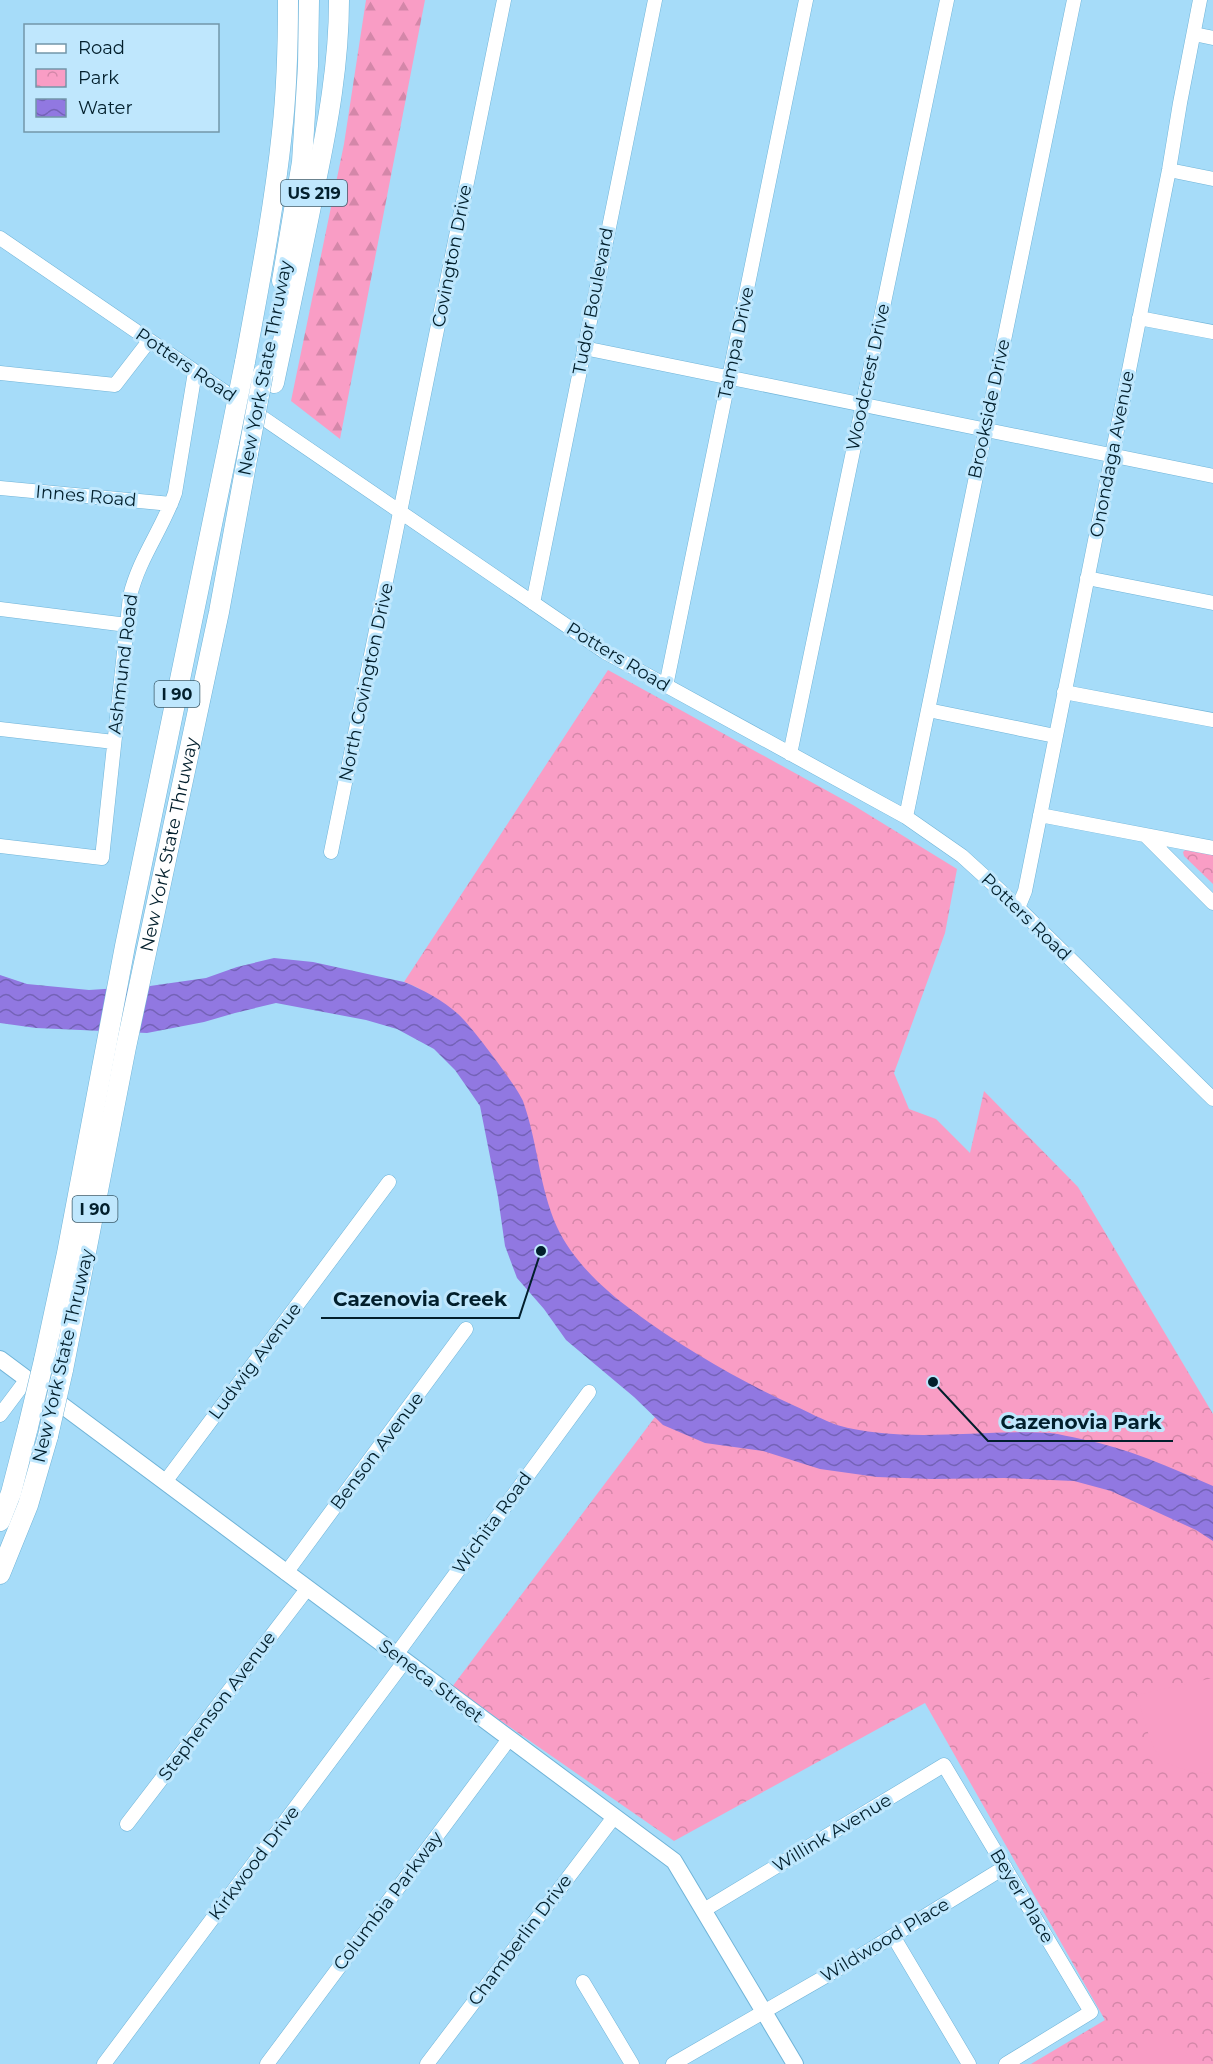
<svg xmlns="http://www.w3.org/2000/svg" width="1213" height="2064" viewBox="0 0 1213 2064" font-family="Montserrat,sans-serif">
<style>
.forest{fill:url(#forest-firs)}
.park{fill:url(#park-crowns)}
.garden{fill:#f99dc5}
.water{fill:url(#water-waves)}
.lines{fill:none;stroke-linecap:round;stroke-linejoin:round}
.minor-casing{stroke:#70b4d8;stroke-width:15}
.major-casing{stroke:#70b4d8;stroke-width:18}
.highway-casing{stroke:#70b4d8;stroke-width:21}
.minor{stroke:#fff;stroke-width:14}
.major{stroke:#fff;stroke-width:16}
.highway{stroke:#fff;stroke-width:20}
.highway-bridge-casing{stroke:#70b4d8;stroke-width:21;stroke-linecap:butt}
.highway-bridge{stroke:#fff;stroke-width:20}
.labels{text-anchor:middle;stroke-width:6;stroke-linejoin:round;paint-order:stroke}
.shield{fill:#bfe7fd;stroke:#3b5b6b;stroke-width:1.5}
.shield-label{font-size:16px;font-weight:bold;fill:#021f2c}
.street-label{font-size:18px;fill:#021f2c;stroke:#bfe7fd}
.leader{fill:none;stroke:#021f2c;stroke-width:2}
.callout-dot{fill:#021f2c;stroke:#bfe7fd;stroke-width:2}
.callout-label{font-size:20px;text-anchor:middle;font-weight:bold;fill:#021f2c;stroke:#bfe7fd;stroke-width:6;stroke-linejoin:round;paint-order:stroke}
</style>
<defs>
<pattern id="forest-firs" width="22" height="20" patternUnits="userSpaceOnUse" patternTransform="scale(1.5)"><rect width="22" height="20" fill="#f99dc5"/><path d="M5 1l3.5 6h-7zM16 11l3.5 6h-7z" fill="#d487a9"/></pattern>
<pattern id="park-crowns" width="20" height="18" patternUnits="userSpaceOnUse" patternTransform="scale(1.5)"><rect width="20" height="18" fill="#f99dc5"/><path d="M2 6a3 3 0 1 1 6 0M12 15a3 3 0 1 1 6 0" fill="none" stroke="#d487a9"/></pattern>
<pattern id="water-waves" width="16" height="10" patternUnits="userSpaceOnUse" patternTransform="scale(1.5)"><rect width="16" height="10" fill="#9178e1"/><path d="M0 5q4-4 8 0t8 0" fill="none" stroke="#7462b7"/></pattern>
</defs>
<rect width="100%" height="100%" fill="#a6dcf9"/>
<path class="forest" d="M 366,0 L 425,0 L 340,439 L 291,401 L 344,144 Z"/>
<path class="park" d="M 608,670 L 853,805 L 957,869 L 945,933 L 894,1073 L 909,1109 L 936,1119 L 970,1153 L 984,1091 L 1078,1187 L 1213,1414 L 1213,2064 L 1031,2064 L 1105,2020 L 925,1703 L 674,1841 L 452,1687 L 667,1401 L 547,1225 L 489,1053 L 458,1014 L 418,988 L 404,982 Z
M 1186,849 L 1213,854 L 1213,884 L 1184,856 L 1183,852 Z"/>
<path class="garden" d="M 1213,1678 L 1213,1774 C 1198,1773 1171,1769 1160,1757 C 1149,1744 1142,1711 1137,1695 Z
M 1165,2032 L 1193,2064 L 1131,2064 Z"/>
<path class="water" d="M 274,958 L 313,962 L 404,982 C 422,989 444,1001 458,1014 C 470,1024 518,1088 523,1101 C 538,1143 539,1187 557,1227 C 572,1260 604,1290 633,1311 C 685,1349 736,1379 795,1406 C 808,1412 823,1420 837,1425 C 902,1444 983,1429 1050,1433 C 1060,1434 1071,1437 1081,1439 C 1127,1448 1170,1467 1213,1486 L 1213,1541 L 1196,1530 L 1111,1491 L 1074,1481 L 1004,1478 L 932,1479 L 877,1477 L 820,1469 L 763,1451 L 705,1443 L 663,1425 L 634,1397 L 566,1340 L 544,1309 L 517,1278 L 505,1246 L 498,1197 L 480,1106 L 455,1070 L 434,1049 L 397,1029 L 366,1020 L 276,1003 L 235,1013 L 204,1022 L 147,1033 L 36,1028 L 0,1023 L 0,975 L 27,984 L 89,990 L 150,986 L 206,978 L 237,967 Z"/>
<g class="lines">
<g class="minor-casing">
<path id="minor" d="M 1194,34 L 1213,38
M 1169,170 L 1213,179
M 0,238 L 605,652 L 906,817 L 962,856 L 1006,896 L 1213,1099
M 1139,318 L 1213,332
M 584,348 L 1213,476
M 0,373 L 115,385 L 149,341
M 0,488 L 171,504
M 1087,578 L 1213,603
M 533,603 L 655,0
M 0,609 L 127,625
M 666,686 L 806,0
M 1064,692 L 1213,720
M 928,710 L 1055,736
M 0,729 L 114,742
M 790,754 L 947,0
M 1040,815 L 1213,848
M 906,817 L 1074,0
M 1145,835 L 1213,903
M 0,846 L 102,858 L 130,596 C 139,558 163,528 175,493 L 195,372
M 331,852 L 504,0
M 1018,908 L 1025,891 L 1169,170 L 1180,103 L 1200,0
M 0,1415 L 27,1379
M 165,1482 L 389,1182
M 286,1573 L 466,1329
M 396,1655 L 589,1392
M 127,1824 L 307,1589
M 704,1910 L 944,1765 L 1091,2012 L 1006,2064
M 893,1936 L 969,2064
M 583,1982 L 632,2064
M 104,2064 L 404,1662
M 267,2064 L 509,1739
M 427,2064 L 614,1817
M 673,2064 L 852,1961 L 1005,1867"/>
</g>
<g class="major-casing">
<path id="major" d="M 0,1359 L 674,1861 L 795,2064"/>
</g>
<g class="highway-casing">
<g id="highway">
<path d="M 282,281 L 302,162 L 308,66 L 309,0"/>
<path d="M 245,362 C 259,286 274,209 282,132 C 287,88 288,44 288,0"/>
<path d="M 274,383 C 288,317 302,252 315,186 C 328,124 339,63 339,0"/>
<path d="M 44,1360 L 67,1253 L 125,946 L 229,442"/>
<path id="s1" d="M 63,1370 L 126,1047 L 219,612 L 248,454"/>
<path d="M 0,1521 L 11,1493 L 28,1427"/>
<path d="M 0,1574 L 28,1505 L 48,1436"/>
</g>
</g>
<use href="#minor" class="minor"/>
<use href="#major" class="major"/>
<use href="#highway" class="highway"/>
<g class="highway-bridge-casing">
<path id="highway-bridge" d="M 229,442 L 245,362
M 248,454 L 263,374
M 28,1427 L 44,1360
M 48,1436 L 63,1370"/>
</g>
<use href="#highway-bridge" class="highway-bridge"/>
</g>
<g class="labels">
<g class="shield">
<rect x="281" y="180" width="66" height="26" rx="4.5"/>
<rect x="154.5" y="681" width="45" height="26" rx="4.5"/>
<rect x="72.5" y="1196" width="45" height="26" rx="4.5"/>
</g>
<g class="shield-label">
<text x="314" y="199">US 219</text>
<text x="177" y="700">I 90</text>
<text x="95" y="1215">I 90</text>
</g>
<g class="street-label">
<text transform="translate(452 256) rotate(-79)" y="6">Covington Drive</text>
<text transform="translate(593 301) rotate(-79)" y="6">Tudor Boulevard</text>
<text transform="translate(736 343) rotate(-78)" y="6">Tampa Drive</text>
<text transform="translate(186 365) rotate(34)" y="6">Potters Road</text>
<text transform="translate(265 368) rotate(-79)" y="6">New York State Thruway</text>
<text transform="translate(868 377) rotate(-78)" y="6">Woodcrest Drive</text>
<text transform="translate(989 409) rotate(-78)" y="6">Brookside Drive</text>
<text transform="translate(1112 454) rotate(-79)" y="6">Onondaga Avenue</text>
<text transform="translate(86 496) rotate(5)" y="6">Innes Road</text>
<text transform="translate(618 657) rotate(31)" y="6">Potters Road</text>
<text transform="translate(123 664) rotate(-83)" y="6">Ashmund Road</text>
<text transform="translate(366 682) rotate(-78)" y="6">North Covington Drive</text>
<text dy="6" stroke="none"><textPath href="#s1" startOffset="536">New York State Thruway</textPath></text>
<text transform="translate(1026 917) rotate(44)" y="6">Potters Road</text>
<text transform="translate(63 1356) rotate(-77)" y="6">New York State Thruway</text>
<text transform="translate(255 1361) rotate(-53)" y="6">Ludwig Avenue</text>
<text transform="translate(377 1451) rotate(-53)" y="6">Benson Avenue</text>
<text transform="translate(492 1523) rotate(-54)" y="6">Wichita Road</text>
<text transform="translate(431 1681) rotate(37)" y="6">Seneca Street</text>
<text transform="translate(217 1706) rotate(-53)" y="6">Stephenson Avenue</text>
<text transform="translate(832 1833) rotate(-31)" y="6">Willink Avenue</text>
<text transform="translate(254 1863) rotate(-53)" y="6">Kirkwood Drive</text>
<text transform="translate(1022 1896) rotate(59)" y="6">Beyer Place</text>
<text transform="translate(388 1901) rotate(-53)" y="6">Columbia Parkway</text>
<text transform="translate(520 1940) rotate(-53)" y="6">Chamberlin Drive</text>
<text transform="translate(885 1940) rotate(-31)" y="6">Wildwood Place</text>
</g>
</g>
<path class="leader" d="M541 1251L519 1318H321M933 1382L988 1441H1173"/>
<g class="callout-dot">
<circle cx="541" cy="1251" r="6"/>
<circle cx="933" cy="1382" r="6"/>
</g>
<g class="callout-label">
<text x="420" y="1306">Cazenovia Creek</text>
<text x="1081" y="1429">Cazenovia Park</text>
</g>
<rect x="24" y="24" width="195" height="108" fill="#bfe7fd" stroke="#7397a9" stroke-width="1.5"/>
<rect x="36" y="44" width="30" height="9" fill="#ffffff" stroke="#7397a9" stroke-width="1.5"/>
<text x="78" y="54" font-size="18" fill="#021f2c">Road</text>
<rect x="36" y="69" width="30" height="18" fill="url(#park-crowns)" stroke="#7397a9" stroke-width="1.5"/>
<text x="78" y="84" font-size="18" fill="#021f2c">Park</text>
<rect x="36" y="99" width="30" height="18" fill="url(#water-waves)" stroke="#7397a9" stroke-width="1.5"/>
<text x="78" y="114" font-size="18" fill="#021f2c">Water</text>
</svg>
